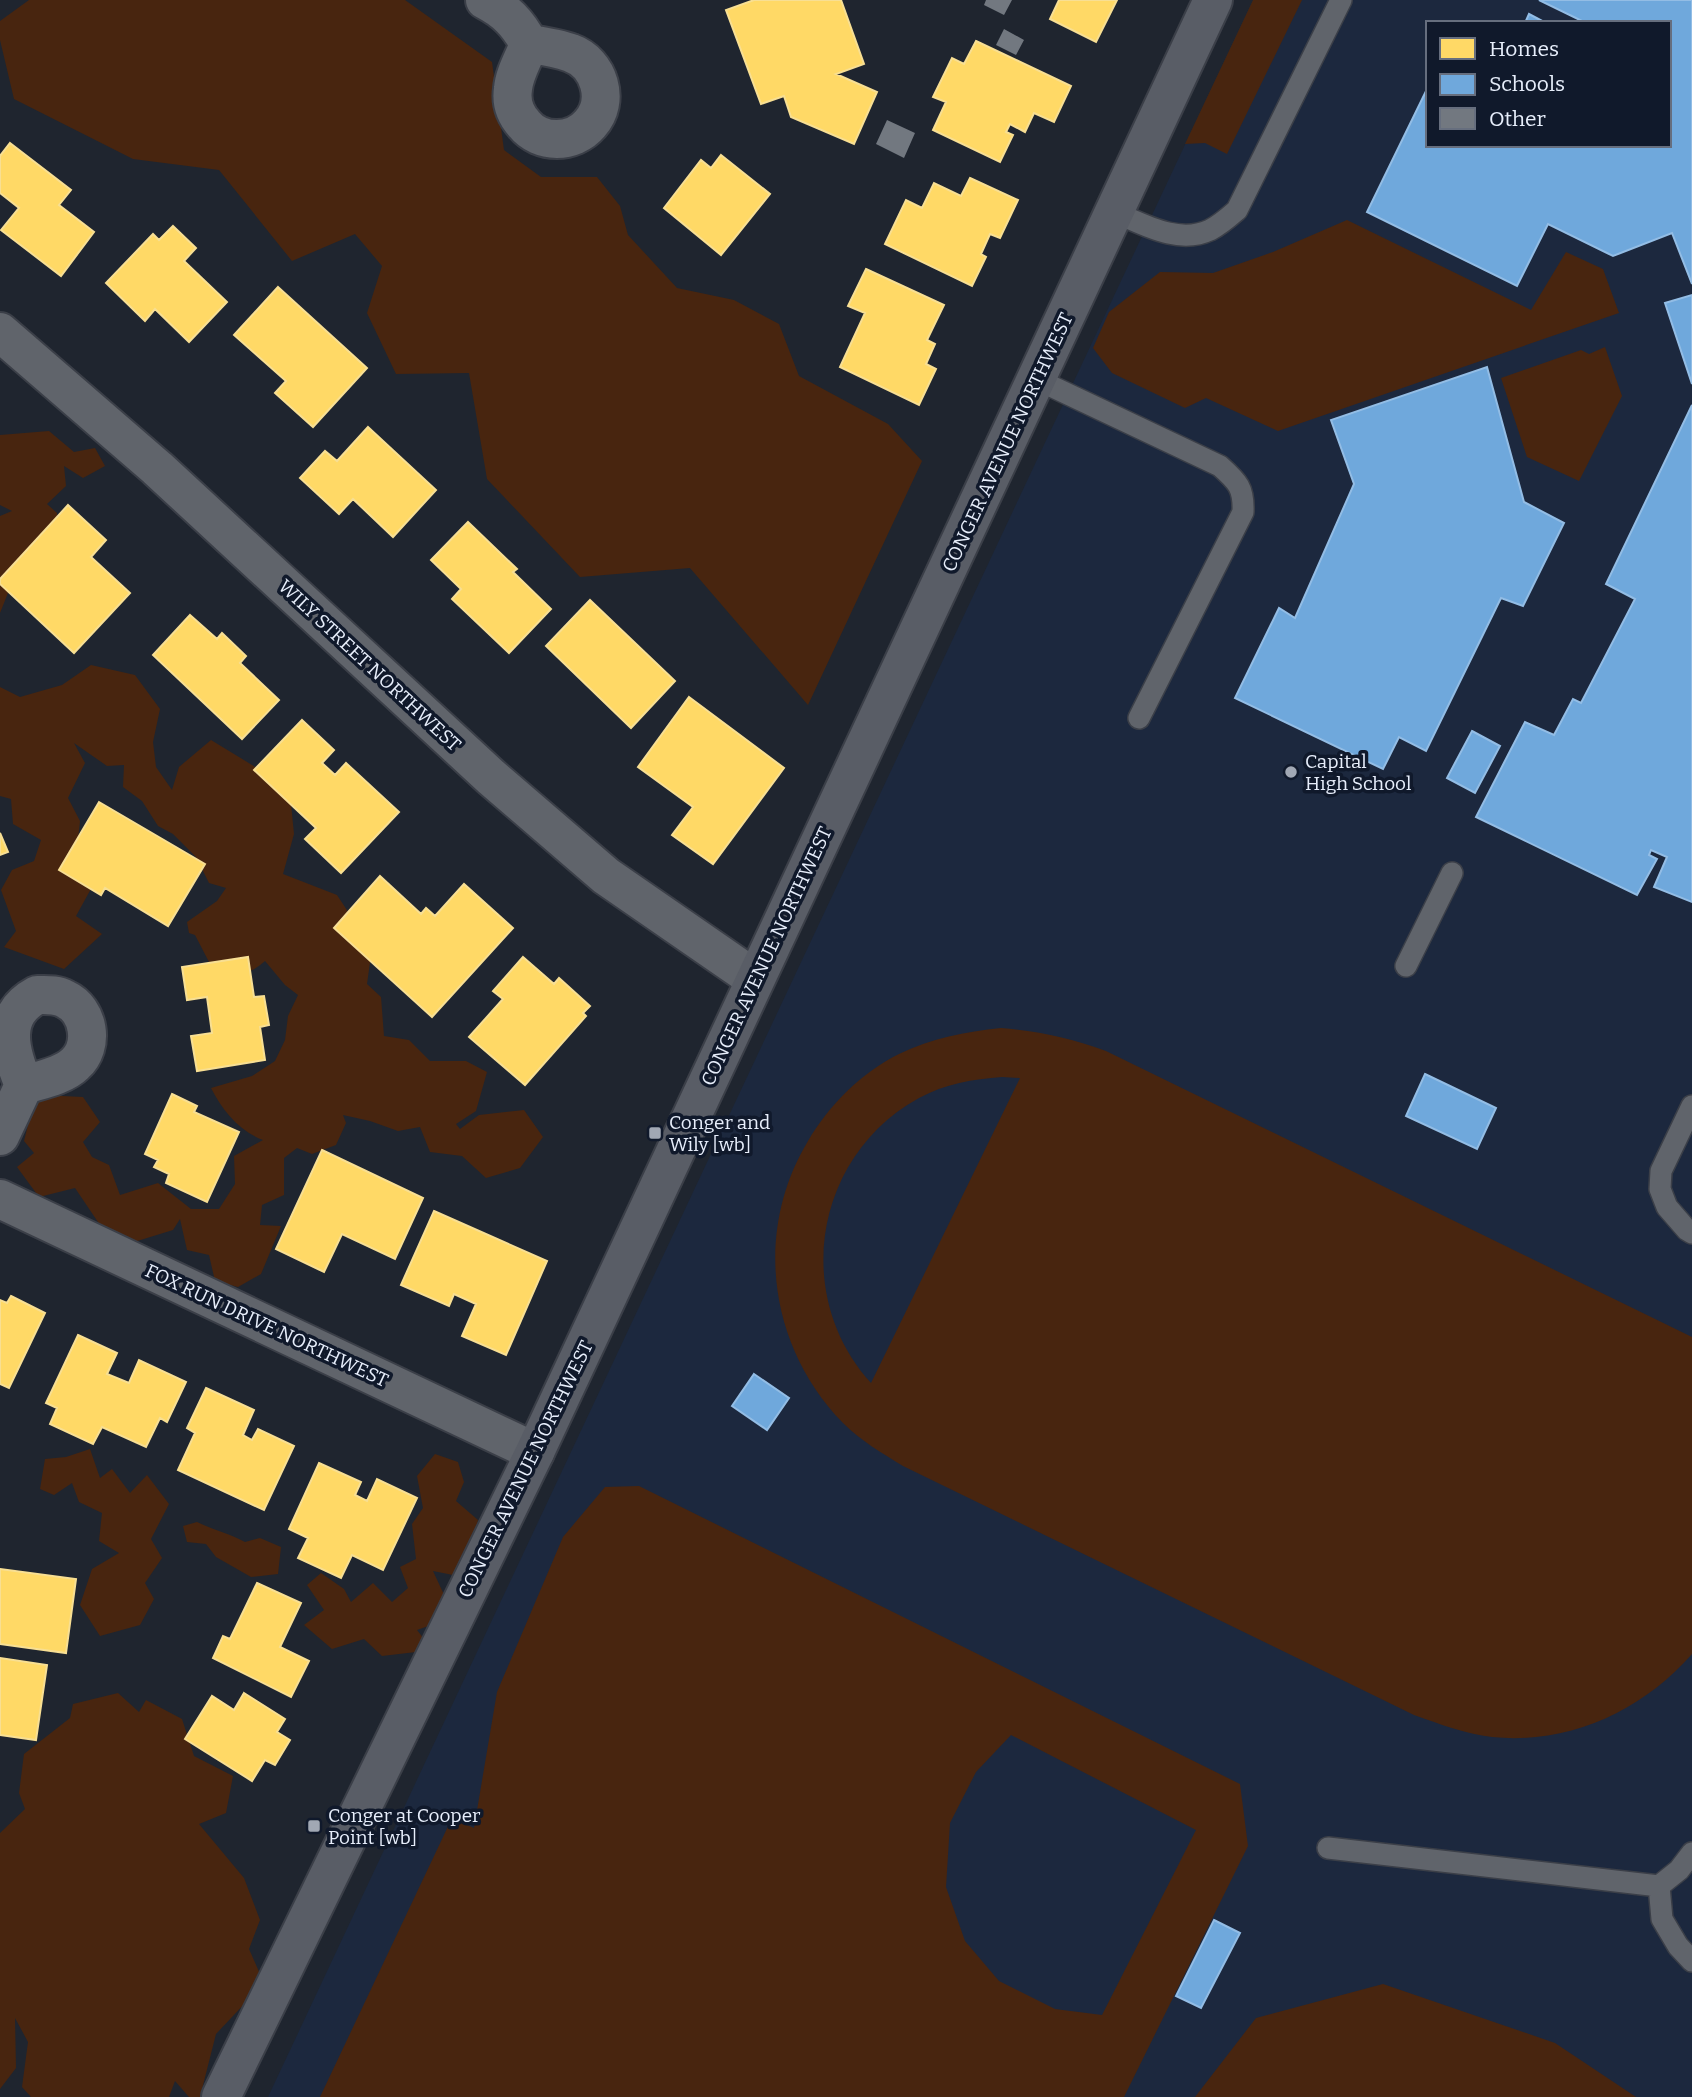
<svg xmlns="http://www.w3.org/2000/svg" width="1692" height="2097" viewBox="0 0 1692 2097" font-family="Bitter,serif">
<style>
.built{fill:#1c283e;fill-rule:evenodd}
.green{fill:#48250f;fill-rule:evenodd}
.homes{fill:#ffd966;stroke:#f8df93;stroke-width:2}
.schools{fill:#6fa8dc;stroke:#93bde5;stroke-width:2}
.building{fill:#727880}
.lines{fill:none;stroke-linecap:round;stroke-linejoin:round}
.lane-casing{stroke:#3b3f48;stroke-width:24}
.street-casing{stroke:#3b3f48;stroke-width:42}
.secondary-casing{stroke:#3b3f48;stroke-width:42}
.lane{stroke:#60646b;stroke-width:21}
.street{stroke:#60646b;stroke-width:38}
.secondary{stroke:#595d66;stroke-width:38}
.poi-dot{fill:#a1a8b4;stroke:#10192b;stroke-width:2.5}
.labels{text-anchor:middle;stroke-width:7;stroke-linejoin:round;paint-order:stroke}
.street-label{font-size:19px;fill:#e7eefb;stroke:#10192b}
.poi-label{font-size:19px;fill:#e7eefb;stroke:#10192b;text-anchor:start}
</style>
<rect width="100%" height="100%" fill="#1f252f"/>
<path class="built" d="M 1253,0 L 1692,0 L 1692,2097 L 268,2097 ZM 1428,23 L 1669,23 L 1669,145 L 1428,145 Z"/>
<path class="green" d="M 29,0 L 405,0 L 492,62 L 504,150 L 541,177 L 597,177 L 620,206 L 628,235 L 677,288 L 734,300 L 779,324 L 799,376 L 888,424 L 922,461 L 808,705 L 690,568 L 580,577 L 487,479 L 469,373 L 396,374 L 367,313 L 382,266 L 355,234 L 292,261 L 219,170 L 133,159 L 14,99 L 0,40 L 0,21 Z
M 1253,0 L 1302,0 L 1227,154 L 1205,143 L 1185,144 Z
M 1347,220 L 1531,310 L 1566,252 L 1603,269 L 1619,313 L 1278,431 L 1206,398 L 1185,408 L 1112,373 L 1093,348 L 1109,312 L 1160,272 L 1213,273 L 1273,252 Z
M 1605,347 L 1622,396 L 1579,481 L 1527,457 L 1501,378 L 1581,350 L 1589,354 Z
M 49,431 L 74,452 L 95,448 L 105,466 L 83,478 L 64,466 L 66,486 L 47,504 L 57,513 L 58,547 L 48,584 L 8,593 L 0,613 L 0,516 L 12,511 L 0,505 L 0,435 Z
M 91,665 L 135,675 L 160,709 L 153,742 L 156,767 L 172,790 L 179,767 L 211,740 L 257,768 L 290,794 L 294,834 L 283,874 L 337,895 L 372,948 L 367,984 L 381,997 L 384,1036 L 409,1040 L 430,1061 L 466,1061 L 487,1072 L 476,1111 L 456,1124 L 460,1129 L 479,1115 L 524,1110 L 543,1137 L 520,1168 L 486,1178 L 462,1156 L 430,1152 L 420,1127 L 398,1131 L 370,1121 L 343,1115 L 346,1123 L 336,1145 L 312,1154 L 297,1148 L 284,1158 L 284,1195 L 262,1205 L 260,1225 L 281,1226 L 261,1274 L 238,1287 L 215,1281 L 209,1255 L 187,1250 L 180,1219 L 173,1230 L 134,1242 L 100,1225 L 75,1188 L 39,1197 L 17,1167 L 34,1153 L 24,1141 L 31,1113 L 41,1095 L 83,1097 L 100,1122 L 83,1142 L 92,1157 L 109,1165 L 120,1195 L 158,1183 L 191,1209 L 219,1209 L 235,1184 L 234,1156 L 263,1140 C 239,1131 222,1110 211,1088 L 252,1076 L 275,1061 L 285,1040 L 288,1016 L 298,995 L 285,985 L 265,961 C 248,976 241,974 219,973 L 209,962 L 195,935 L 189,933 L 187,922 L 217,901 L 226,888 L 209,883 L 196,857 L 173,834 L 158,826 L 142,801 L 123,787 L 124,765 L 107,766 L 74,743 L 85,763 L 68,798 L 80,821 L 76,858 L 92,887 L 76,916 L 102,934 L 64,969 L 4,947 L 16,931 L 1,890 L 12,870 L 34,861 L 41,840 L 13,824 L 11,799 L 0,796 L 0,687 L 20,697 L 62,685 Z
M 1001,1028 C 1039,1031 1071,1038 1106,1051 L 1692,1337 L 1692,1654 C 1642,1711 1569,1745 1492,1737 C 1465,1734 1440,1724 1414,1715 L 903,1466 C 882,1453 861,1441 843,1423 C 769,1347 753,1232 808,1141 C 829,1105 862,1072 899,1054 C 932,1038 965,1032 1001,1028 ZM 1002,1077 L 1020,1078 L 871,1383 C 791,1295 815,1155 919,1098 C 945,1084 973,1079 1002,1077 Z
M 90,1449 L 100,1478 L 112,1469 L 130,1493 L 147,1475 L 169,1504 L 151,1539 L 162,1558 L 145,1583 L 154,1599 L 140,1625 L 100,1636 L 80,1605 L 92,1569 L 119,1553 L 99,1541 L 102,1513 L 79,1502 L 72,1483 L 54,1495 L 40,1489 L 45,1459 L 66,1457 Z
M 435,1454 L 458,1462 L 464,1482 L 456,1501 L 478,1520 L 469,1559 L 453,1575 L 433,1571 L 446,1599 L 434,1624 L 417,1630 L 424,1639 L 416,1652 L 382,1656 L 364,1639 L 332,1649 L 304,1625 L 324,1610 L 307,1585 L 321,1573 L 344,1589 L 351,1602 L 373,1583 L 392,1602 L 408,1588 L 400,1567 L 416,1559 L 412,1524 L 423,1508 L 417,1476 Z
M 639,1486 L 1240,1784 L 1248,1846 L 1124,2097 L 320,2097 L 452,1818 L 474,1828 L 497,1692 L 563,1537 L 605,1487 ZM 1011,1735 L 1196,1830 L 1102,2015 L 1055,2009 L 999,1981 L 965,1941 L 946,1887 L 950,1823 L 976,1772 Z
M 197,1522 C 213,1530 229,1533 245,1542 L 260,1538 L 281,1547 L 278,1574 L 251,1577 L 216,1557 L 206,1544 L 187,1542 L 183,1526 Z
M 118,1693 L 139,1712 L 146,1700 L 182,1719 L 194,1756 L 233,1776 L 226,1813 L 199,1824 L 244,1878 L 260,1920 L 249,1949 L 264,1983 L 216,2034 L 200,2097 L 189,2097 L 175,2081 L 169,2097 L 31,2097 L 22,2087 L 28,2042 L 15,2018 L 16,2068 L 0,2089 L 0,1833 L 25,1809 L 19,1793 L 24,1754 L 70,1718 L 73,1704 Z
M 1383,1984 L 1555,2043 L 1636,2097 L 1195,2097 L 1256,2018 Z"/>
<path class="homes" d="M 754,0 L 841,0 L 864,64 L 836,74 L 877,92 L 854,144 L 791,117 L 784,96 L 761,104 L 726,10 Z
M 1059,0 L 1117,0 L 1096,42 L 1050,19 Z
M 976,41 L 1071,86 L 1054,122 L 1034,113 L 1025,132 L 1010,124 L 1006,132 L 1013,135 L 1000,162 L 933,130 L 946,102 L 933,97 L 952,58 L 964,64 Z
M 10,143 L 71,190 L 59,205 L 94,232 L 61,276 L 1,230 L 19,208 L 0,193 L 0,156 Z
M 721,155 L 770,194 L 721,255 L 664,208 L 701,160 L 711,168 Z
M 970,178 L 1018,200 L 1000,238 L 990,234 L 981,254 L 986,257 L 972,286 L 885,244 L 906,200 L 922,208 L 934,183 L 961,196 Z
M 173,226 L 196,248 L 184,261 L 227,302 L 189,342 L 155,309 L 145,321 L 106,283 L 153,234 L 159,240 Z
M 866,269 L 944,305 L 927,340 L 935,344 L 926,364 L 936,369 L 919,405 L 840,367 L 865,313 L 848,306 Z
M 278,287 L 367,368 L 313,427 L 275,393 L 286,381 L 234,335 Z
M 368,427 L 436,490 L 393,537 L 353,499 L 339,514 L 300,478 L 325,451 L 337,461 Z
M 68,505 L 106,540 L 91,557 L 130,593 L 74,653 L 0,584 L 0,579 Z
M 468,522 L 517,569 L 513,572 L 551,609 L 509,653 L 452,599 L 461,589 L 431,560 Z
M 590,600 L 675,681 L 631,728 L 546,646 Z
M 190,615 L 217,639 L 222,633 L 246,656 L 240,663 L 279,700 L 242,739 L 153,655 Z
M 689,697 L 784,768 L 713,864 L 672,835 L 693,807 L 638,767 Z
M 302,720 L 334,750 L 322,763 L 335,775 L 346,763 L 399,812 L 341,873 L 305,839 L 316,828 L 254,770 Z
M 99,802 L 205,864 L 168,926 L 105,888 L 101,895 L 59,870 Z
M 0,833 L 8,852 L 0,855 Z
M 380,876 L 421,914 L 426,908 L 435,916 L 464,884 L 513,928 L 432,1017 L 334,928 Z
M 248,957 L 254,997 L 264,996 L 269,1025 L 260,1027 L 265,1060 L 197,1071 L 191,1036 L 212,1033 L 207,997 L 187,1000 L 182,967 Z
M 523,957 L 554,984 L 559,978 L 590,1006 L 583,1013 L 586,1016 L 525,1085 L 469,1037 L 503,999 L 493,991 Z
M 172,1094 L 197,1106 L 194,1112 L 239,1132 L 207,1202 L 166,1183 L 169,1174 L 154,1167 L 158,1160 L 145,1154 Z
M 322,1150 L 423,1198 L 395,1259 L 342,1234 L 324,1272 L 276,1249 Z
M 434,1211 L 547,1261 L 506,1355 L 462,1336 L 476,1304 L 454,1294 L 449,1306 L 401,1285 Z
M 11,1296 L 45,1313 L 9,1388 L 0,1384 L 0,1300 L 7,1303 Z
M 78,1335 L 117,1353 L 107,1374 L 129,1383 L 139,1360 L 186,1382 L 167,1422 L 160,1418 L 146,1447 L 102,1427 L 93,1444 L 50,1424 L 57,1408 L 46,1403 Z
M 206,1388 L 254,1410 L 243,1435 L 252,1440 L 258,1429 L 294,1446 L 264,1510 L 178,1470 L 195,1433 L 187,1428 Z
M 319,1463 L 361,1482 L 355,1495 L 367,1501 L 377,1479 L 417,1498 L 383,1570 L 352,1555 L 341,1578 L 298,1558 L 308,1538 L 289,1529 Z
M 0,1569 L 76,1579 L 66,1653 L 0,1644 Z
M 257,1583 L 301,1603 L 280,1647 L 309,1661 L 291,1697 L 213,1658 L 223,1636 L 230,1639 Z
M 0,1658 L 47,1665 L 36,1740 L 0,1735 Z
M 244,1693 L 285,1719 L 277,1732 L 290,1740 L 275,1765 L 265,1760 L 252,1781 L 185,1739 L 212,1696 L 234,1710 Z"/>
<path class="schools" d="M 1539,0 L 1692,0 L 1692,284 L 1672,233 L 1613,256 L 1548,224 L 1517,286 L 1367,212 L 1428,87 L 1428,145 L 1669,145 L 1669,23 L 1586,23 Z
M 1529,14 L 1546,23 L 1525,23 Z
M 1692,295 L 1692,384 L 1665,303 Z
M 1487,367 L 1524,502 L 1564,523 L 1523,606 L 1501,598 L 1426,751 L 1399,737 L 1383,769 L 1235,698 L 1279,608 L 1295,618 L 1354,484 L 1331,420 Z
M 1692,405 L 1692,902 L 1654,887 L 1667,857 L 1651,850 L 1649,855 L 1657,859 L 1637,895 L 1476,817 L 1525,722 L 1554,735 L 1573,699 L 1581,703 L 1635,599 L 1606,584 Z
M 1472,731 L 1500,746 L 1475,793 L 1447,778 Z
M 1425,1074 L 1496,1108 L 1477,1149 L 1406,1116 Z
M 754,1374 L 789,1398 L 767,1430 L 732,1406 Z
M 1214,1920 L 1240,1933 L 1201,2008 L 1176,1996 Z"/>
<path class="building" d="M 986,0 L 1012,0 L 1004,15 L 984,5 Z
M 1004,29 L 1024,40 L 1016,55 L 996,45 Z
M 887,120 L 915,133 L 904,158 L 876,144 Z"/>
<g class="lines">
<g class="lane-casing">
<path id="lane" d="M 1114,212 C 1143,224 1178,245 1210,230 C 1220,225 1229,217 1237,210 L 1341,0
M 1036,379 L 1220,466 C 1238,482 1244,488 1243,512 L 1139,718
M 1406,966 L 1452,873
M 1692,1106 L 1661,1171 L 1660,1189 L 1667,1207 L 1687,1230 L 1692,1233
M 1328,1848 L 1659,1886 L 1679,1870 L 1692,1853
M 1659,1886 L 1662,1919 L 1678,1946 L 1692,1961"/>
</g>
<g class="street-casing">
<path id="street" d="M 485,0 C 506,11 518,23 529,44
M 529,44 C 543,46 558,48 571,53 C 599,63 611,101 590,124 C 573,144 540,144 524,124 C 515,114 511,102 513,89 C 514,74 524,58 529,44 Z
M 0,332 L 157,468 L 491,777 L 606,876 L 755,979
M 37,995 C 47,995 56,994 65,999 C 89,1010 95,1046 75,1064 C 63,1076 40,1080 24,1085 C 9,1050 0,1015 37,995 Z
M 0,1136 L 24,1085
M 0,1199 L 535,1452"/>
</g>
<g class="secondary-casing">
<path id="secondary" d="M 221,2097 L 535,1452 L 1213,0"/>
</g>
<use href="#lane" class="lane"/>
<use href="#street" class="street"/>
<use href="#secondary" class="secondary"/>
</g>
<g class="poi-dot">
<circle cx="1291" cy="772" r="7"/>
<rect x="648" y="1126" width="14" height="14" rx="3.5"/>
<rect x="307" y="1819" width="14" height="14" rx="3.5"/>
</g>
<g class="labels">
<g class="street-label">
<text transform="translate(1007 442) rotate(-65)" y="7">CONGER AVENUE NORTHWEST</text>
<text transform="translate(370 665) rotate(43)" y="7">WILY STREET NORTHWEST</text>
<text transform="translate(766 956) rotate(-65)" y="7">CONGER AVENUE NORTHWEST</text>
<text transform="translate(267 1325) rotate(25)" y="7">FOX RUN DRIVE NORTHWEST</text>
<text transform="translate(525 1469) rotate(-64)" y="7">CONGER AVENUE NORTHWEST</text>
</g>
<g class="poi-label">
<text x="1305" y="768">Capital<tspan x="1305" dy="22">High School</tspan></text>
<text x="669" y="1129">Conger and<tspan x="669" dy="22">Wily [wb]</tspan></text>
<text x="328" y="1822">Conger at Cooper<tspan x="328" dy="22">Point [wb]</tspan></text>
</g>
</g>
<rect x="1426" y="21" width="245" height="126" fill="#10192b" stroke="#666e7e" stroke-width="2"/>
<rect x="1440" y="38" width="35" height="21" fill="#ffd966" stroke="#666e7e" stroke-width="2"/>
<text x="1489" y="56" font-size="21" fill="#e7eefb">Homes</text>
<rect x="1440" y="74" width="35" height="21" fill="#6fa8dc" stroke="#666e7e" stroke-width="2"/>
<text x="1489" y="91" font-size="21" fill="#e7eefb">Schools</text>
<rect x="1440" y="108" width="35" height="21" fill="#727880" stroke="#666e7e" stroke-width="2"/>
<text x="1489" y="126" font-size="21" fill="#e7eefb">Other</text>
</svg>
